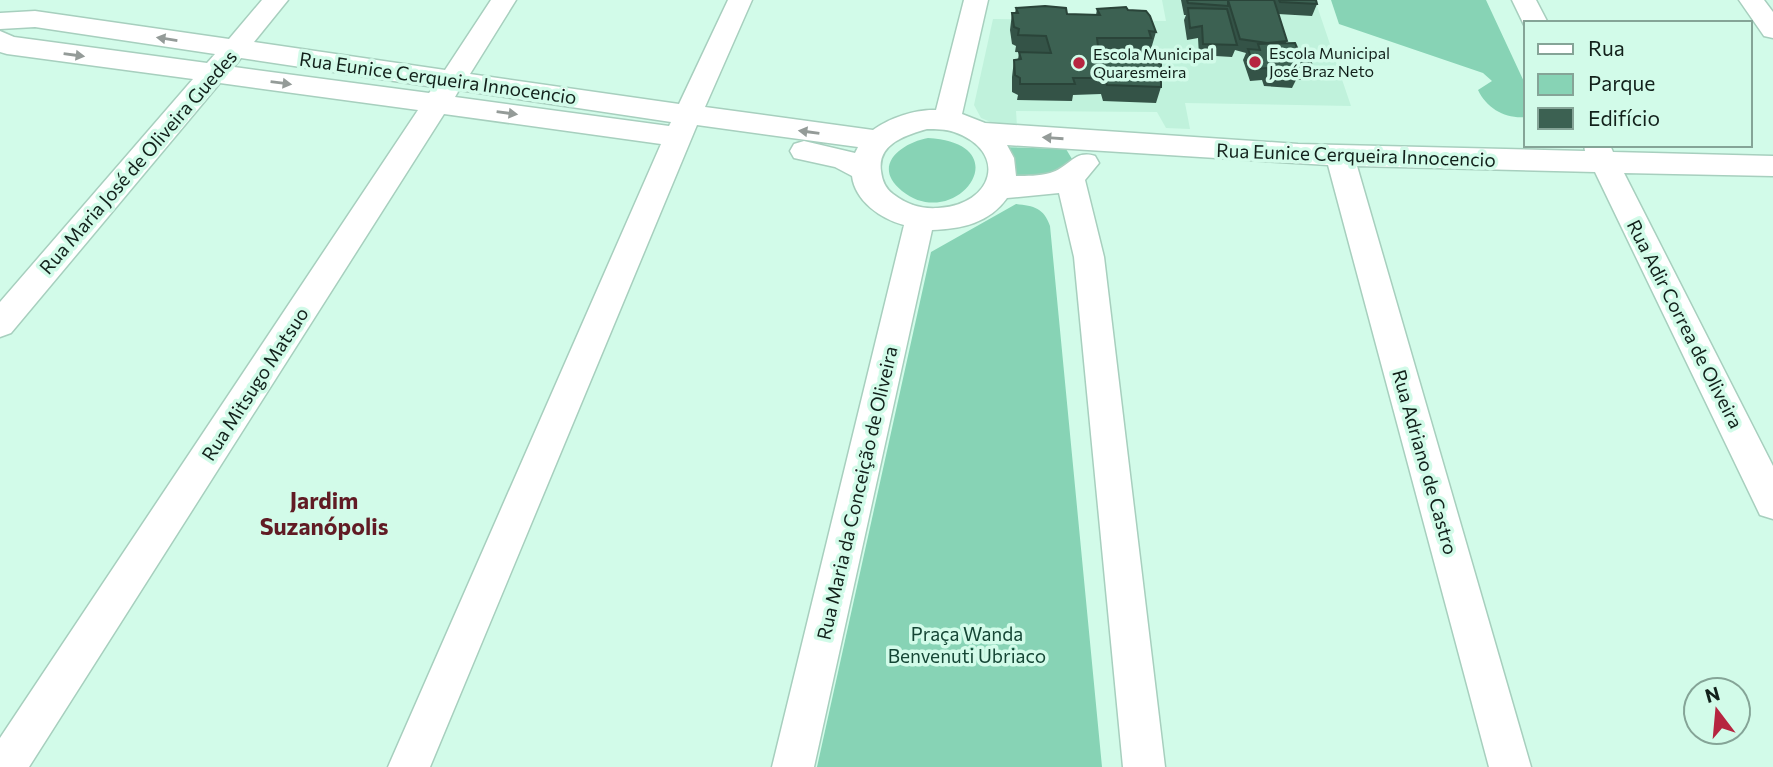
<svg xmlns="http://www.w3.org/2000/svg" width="1773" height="767" viewBox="0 0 1773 767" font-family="Commissioner,sans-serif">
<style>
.built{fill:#c0f2dc}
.green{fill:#87d3b5}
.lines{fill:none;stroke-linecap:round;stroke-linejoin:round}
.minor-casing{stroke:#a7cfbe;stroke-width:3}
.minor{fill:#fff;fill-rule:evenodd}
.wall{fill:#345347}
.building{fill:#3c6152;stroke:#2a4439;stroke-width:2}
.oneway{fill:#949b98}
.poi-dot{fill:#b62540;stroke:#d2fbe9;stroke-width:2.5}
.labels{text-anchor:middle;stroke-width:7;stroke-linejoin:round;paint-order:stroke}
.far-poi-label{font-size:16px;fill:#12211b;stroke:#d2fbe9;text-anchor:start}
.street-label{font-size:19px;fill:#12211b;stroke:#d2fbe9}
.park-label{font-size:19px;fill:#154635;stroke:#d2fbe9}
.quarter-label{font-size:23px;font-weight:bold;fill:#611b24;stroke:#d2fbe9}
</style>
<rect width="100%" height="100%" fill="#d2fbe9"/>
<path class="built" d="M 1162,0 L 1315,0 L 1351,106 L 1185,103 L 1190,129 L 1166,128 L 1157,112 L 1016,111 L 1017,126 L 993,123 L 981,118 L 974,105 L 993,19 L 1166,21 Z"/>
<path class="green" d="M 1331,0 L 1486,0 L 1526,86 L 1526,117 C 1506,119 1487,109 1478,90 L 1492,81 L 1483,73 L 1339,24 Z
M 928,138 C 1023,144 955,234 902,191 C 871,166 901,143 928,138 Z
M 997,147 L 1066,149 L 1072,159 C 1052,179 1039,177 1011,178 Z
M 1016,204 C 1034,206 1044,208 1050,226 L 1102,767 L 817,767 L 931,252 Z"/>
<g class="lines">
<g class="minor-casing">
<path id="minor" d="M 262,0 L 288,0 L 254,42 L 445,70 L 491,0 L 516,0 L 470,74 L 679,104 L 728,0 L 752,0 L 705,107 L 873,130 C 889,118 916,109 936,110 L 964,0 L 988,0 L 962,114 L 985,123 L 1298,144 L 1585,151 L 1584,145 L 1610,145 L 1613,152 L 1773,156 L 1773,176 L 1624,173 L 1773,466 L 1773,519 L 1760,515 L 1595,172 L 1357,166 L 1531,767 L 1489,767 L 1328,165 L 1007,145 L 1014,158 L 1016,176 C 1027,176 1039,176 1050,173 C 1069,168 1074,149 1095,156 L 1099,163 L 1085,180 L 1104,257 L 1165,767 L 1123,767 L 1074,257 L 1059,193 L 1007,198 C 989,223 962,229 932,230 L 814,767 L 772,767 L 904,225 C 881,219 855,201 852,176 L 835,167 L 794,158 L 790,151 L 794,144 L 804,141 L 855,153 L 858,147 L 697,125 L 430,767 L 388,767 L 661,144 L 444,114 L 29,767 L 0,767 L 0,738 L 418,110 L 220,83 L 11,333 L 0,337 L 0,302 L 193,79 L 7,54 L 0,52 L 0,31 L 14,37 L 207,63 L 215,54 L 35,27 L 0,29 L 0,13 L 35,11 L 229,39 ZM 241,58 L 434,87 L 429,93 L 234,67 ZM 459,90 L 671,122 L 669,126 L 455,97 ZM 927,129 C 936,129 946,129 954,132 C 1009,151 994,205 938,208 C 920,209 908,205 893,194 C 885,188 882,180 881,171 C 877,144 906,135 927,129 Z
M 1512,0 L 1536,0 L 1548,23 L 1526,23 L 1526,29 Z
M 1739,0 L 1764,0 L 1773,12 L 1773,38 L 1764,36 Z"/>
</g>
<use href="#minor" class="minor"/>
</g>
<path class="wall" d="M 1181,0 L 1316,0 L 1317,4 L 1312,16 L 1278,14 L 1287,41 L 1286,43 L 1298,50 L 1312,68 L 1307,80 L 1296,80 L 1292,88 L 1264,86 L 1262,80 L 1250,81 L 1243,60 L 1246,53 L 1235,50 L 1232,57 L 1199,55 L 1198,38 L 1187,40 L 1184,20 L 1186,15 L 1184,15 Z
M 1016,8 L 1067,14 L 1096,15 L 1097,9 L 1128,10 L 1156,32 L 1151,49 L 1148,49 L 1147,55 L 1161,87 L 1156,103 L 1103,101 L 1101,94 L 1073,95 L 1072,101 L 1017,100 L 1018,95 L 1012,92 L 1012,77 L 1014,60 L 1018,60 L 1019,52 L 1034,53 L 1015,52 L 1016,46 L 1012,44 L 1010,30 L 1012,13 L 1015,13 Z"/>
<path class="building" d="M 1187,0 L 1228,0 L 1228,6 L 1188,3 Z
M 1228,0 L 1274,0 L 1287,41 L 1267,43 L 1240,39 Z
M 1279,0 L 1316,0 L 1317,4 L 1280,2 Z
M 1045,6 L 1066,8 L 1067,14 L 1100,15 L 1097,9 L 1126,7 L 1128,10 L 1146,11 L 1150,16 L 1156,32 L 1149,31 L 1151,38 L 1097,38 L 1099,54 L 1153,56 L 1155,62 L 1161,64 L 1161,87 L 1107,85 L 1105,78 L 1073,78 L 1075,84 L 1020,84 L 1020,78 L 1015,75 L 1014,60 L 1021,59 L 1019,52 L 1051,53 L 1046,36 L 1018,35 L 1019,29 L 1014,27 L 1012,13 L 1018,13 L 1016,8 Z
M 1188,8 L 1227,9 L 1237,45 L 1203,44 L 1202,26 L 1190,28 Z
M 1295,43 L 1298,50 L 1309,51 L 1312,68 L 1294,69 L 1298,77 L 1269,74 L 1267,68 L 1255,69 L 1248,49 L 1260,50 L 1258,44 Z"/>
<defs><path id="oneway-solid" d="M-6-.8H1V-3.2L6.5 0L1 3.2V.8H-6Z" transform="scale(1.75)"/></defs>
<g class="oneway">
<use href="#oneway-solid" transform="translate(167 39) rotate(-171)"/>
<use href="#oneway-solid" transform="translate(74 55) rotate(8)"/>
<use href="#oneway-solid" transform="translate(281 83) rotate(7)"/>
<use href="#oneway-solid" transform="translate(507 113) rotate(8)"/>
<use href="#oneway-solid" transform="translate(809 132) rotate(-172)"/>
<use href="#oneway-solid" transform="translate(1053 138) rotate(-176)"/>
</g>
<g class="poi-dot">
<circle cx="1255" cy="62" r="7"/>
<circle cx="1079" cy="63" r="7"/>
</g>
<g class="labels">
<g class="far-poi-label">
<text x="1269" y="59">Escola Municipal<tspan x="1269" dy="18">José Braz Neto</tspan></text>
<text x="1093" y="60">Escola Municipal<tspan x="1093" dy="18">Quaresmeira</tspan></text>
</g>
<g class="street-label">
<text transform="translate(438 78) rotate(8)" y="7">Rua Eunice Cerqueira Innocencio</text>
<text transform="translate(1356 155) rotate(2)" y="7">Rua Eunice Cerqueira Innocencio</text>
<text transform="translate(138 162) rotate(-49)" y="7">Rua Maria José de Oliveira Guedes</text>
<text transform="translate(1685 324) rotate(63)" y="7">Rua Adir Correa de Oliveira</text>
<text transform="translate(255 384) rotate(-57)" y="7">Rua Mitsugo Matsuo</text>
<text transform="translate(1425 462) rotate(74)" y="7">Rua Adriano de Castro</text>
<text transform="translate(857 493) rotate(-77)" y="7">Rua Maria da Conceição de Oliveira</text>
</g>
<g class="park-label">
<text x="967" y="641">Praça Wanda<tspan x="967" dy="22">Benvenuti Ubriaco</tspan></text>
</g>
<g class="quarter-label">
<text x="324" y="509">Jardim<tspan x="324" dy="26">Suzanópolis</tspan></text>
</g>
</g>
<rect x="1524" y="21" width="228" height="126" fill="#d2fbe9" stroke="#85a497" stroke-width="2"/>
<rect x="1538" y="44" width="35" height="10" fill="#ffffff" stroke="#85a497" stroke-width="2"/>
<text x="1588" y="56" font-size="21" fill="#12211b">Rua</text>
<rect x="1538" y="74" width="35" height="21" fill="#87d3b5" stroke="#85a497" stroke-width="2"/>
<text x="1588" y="91" font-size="21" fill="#12211b">Parque</text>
<rect x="1538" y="108" width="35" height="21" fill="#3c6152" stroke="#85a497" stroke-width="2"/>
<text x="1588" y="126" font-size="21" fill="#12211b">Edifício</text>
<g transform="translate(1717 711) rotate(344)"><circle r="33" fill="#d2fbe9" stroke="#85a497" stroke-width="2"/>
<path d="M0-5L12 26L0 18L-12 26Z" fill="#b62540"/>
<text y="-10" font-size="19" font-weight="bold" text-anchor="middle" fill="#12211b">N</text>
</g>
</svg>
